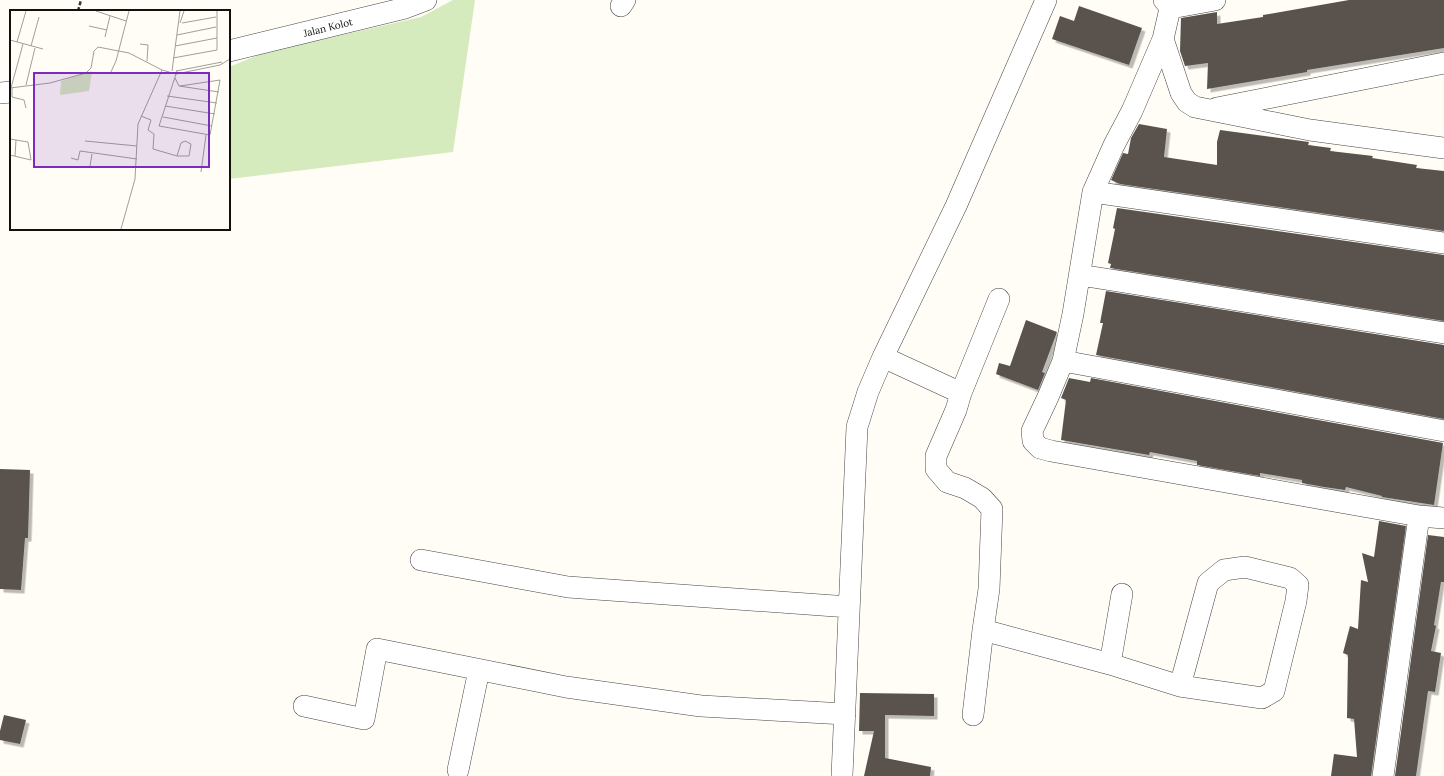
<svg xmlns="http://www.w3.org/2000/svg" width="1444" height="776" viewBox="0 0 1444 776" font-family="Lora,serif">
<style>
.green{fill:#d5ebbd}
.building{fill:#5a524d;filter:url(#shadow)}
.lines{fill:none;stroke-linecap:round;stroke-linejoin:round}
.street-casing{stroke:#444;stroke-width:22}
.path{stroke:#333;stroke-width:2.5;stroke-dasharray:4 2;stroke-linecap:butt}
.street{stroke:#fff;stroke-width:21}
.labels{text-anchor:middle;stroke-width:4;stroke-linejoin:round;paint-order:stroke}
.street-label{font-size:10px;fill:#111;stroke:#fff}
.inset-road{fill:none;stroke:#a09f9a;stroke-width:1}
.view{fill:#7b2cbf;fill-opacity:0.15;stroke:#7b2cbf;stroke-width:2}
.inset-edge{fill:none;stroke:#111;stroke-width:2}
</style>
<defs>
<filter id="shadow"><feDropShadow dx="3.5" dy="3.5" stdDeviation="0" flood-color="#0004"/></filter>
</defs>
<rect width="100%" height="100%" fill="#fffdf5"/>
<path class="green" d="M 453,0 L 475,0 L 453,152 L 229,179 L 229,67 L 263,53 L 421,17 Z"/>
<path class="building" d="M 1349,0 L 1444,0 L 1444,48 L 1307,70 L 1307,72 L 1207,89 L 1208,63 L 1185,66 L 1180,51 L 1181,18 L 1217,12 L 1217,24 L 1263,17 L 1263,15 Z
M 1079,6 L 1142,28 L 1129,65 L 1052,39 L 1060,16 L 1074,21 Z
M 1139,124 L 1167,129 L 1164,157 L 1217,165 L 1217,142 L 1220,130 L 1309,142 L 1308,145 L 1331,148 L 1330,151 L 1373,156 L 1372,158 L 1417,165 L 1416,168 L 1444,171 L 1444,231 L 1120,184 L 1111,180 L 1123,153 L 1128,154 L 1131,138 Z
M 1117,208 L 1444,255 L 1444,321 L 1110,268 L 1111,264 L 1108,263 L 1115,229 L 1113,228 Z
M 1106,291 L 1444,345 L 1444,419 L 1096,355 L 1103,323 L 1100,323 Z
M 1026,320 L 1057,332 L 1042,372 L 1045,373 L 1038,390 L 996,374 L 999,363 L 1010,366 Z
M 1069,378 L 1090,382 L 1091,378 L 1443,443 L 1434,505 L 1382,497 L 1382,496 L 1346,487 L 1345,490 L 1324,487 L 1302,483 L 1302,480 L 1260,473 L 1260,476 L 1197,465 L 1197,461 L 1150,452 L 1149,455 L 1061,440 L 1066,400 L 1061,398 Z
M 0,469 L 30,470 L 28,538 L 25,538 L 21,590 L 0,589 Z
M 1379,521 L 1406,526 L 1371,776 L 1331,776 L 1334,754 L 1357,757 L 1354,719 L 1347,718 L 1348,655 L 1343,653 L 1350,626 L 1358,629 L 1361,580 L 1368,582 L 1362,553 L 1374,557 Z
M 1428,535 L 1444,537 L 1444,582 L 1441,582 L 1434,625 L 1436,626 L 1431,651 L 1441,653 L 1435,692 L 1428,691 L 1416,776 L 1395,776 Z
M 860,693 L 934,694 L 934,716 L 885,715 L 885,758 L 931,767 L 930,776 L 864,776 L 874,731 L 859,731 Z
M 4,715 L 26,720 L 20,744 L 0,740 L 0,731 Z"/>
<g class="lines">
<g class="street-casing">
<path id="street" d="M 1164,0 L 1171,8 L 1215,0
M 1172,0 L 1163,39 L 1132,111 L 1114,145 L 1093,192 L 1073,314 L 1063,361 L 1048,397 L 1032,431 L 1033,441 L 1040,448 L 1051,451 L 1419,516 L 1444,518
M 621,6 L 625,0
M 1163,39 L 1181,93 L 1187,102 L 1195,107 L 1310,130 L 1444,148
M 229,51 L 405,8 L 426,0
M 0,93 L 11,92
M 1217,108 L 1444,63
M 1093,192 L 1444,243
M 1080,275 L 1444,333
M 883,357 L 961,393 L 956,410 L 936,456 L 936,469 L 947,482 L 965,488 L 982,498 L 992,509 L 989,589 L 983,630 L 1110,664 L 1180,686 L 1208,583 L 1224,570 L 1245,567 L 1290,578 L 1298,585 L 1296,601 L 1274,691 L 1262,698 L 1180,686
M 1063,361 L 1444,431
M 961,393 L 999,299
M 421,560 L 568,587 L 849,607
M 1110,664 L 1122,594
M 304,706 L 364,719 L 377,649 L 566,687 L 701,706 L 845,714
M 973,715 L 983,630
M 458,770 L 479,670
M 842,776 L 857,427 L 868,392 L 883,357 L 956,206 L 1046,0
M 1383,776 L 1419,516"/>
</g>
<path class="path" d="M 78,11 L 81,0"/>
<use href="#street" class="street"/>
</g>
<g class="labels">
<g class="street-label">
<text transform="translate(328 27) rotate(-14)" y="4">Jalan Kolot</text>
</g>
</g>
<g transform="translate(10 10)">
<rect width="220" height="220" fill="#fffdf5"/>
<path d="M 82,61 L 79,81 L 50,85 L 51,71 Z" fill="#d5ebbd"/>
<path class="inset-road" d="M 86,1 L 116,11M 170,13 L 174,1M 172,13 L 206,7M 79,16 L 97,20M 167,25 L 206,17M 95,27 L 100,6M 0,30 L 33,39M 7,32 L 16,1M 130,34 L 138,35 L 137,51M 21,36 L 29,7M 165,36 L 207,28M 163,48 L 207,40 L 207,1M 162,61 L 170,1M 166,61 L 212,52M 167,61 L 149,116 L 200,125 L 210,70 L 170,76M 100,64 L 106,51 L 119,1M 165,68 L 169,76 L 209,82M 16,75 L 25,38M 0,78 L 40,73 L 76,63 L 81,58 L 84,41 L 88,37 L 119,43 L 152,60 L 166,64 L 210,55 L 220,49M 1,78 L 13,34M 2,78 L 2,87 L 14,90 L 16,98M 157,86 L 207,93M 155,96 L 205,104M 131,106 L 141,110 L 138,120 L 144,124 L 143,139 L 167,146 L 171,133 L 175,131 L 181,134 L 179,146 L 167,146M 153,107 L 202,116M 0,129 L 18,132 L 21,150 L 0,145M 75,131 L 127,136M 5,146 L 6,130M 61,148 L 68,150 L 70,141 L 127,149M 80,156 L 82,144M 191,162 L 196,125M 111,219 L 125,169 L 128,114 L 152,60"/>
<path class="view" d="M 24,63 L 199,63 L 199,157 L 24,157 Z"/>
<rect width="220" height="220" class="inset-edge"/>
</g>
</svg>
